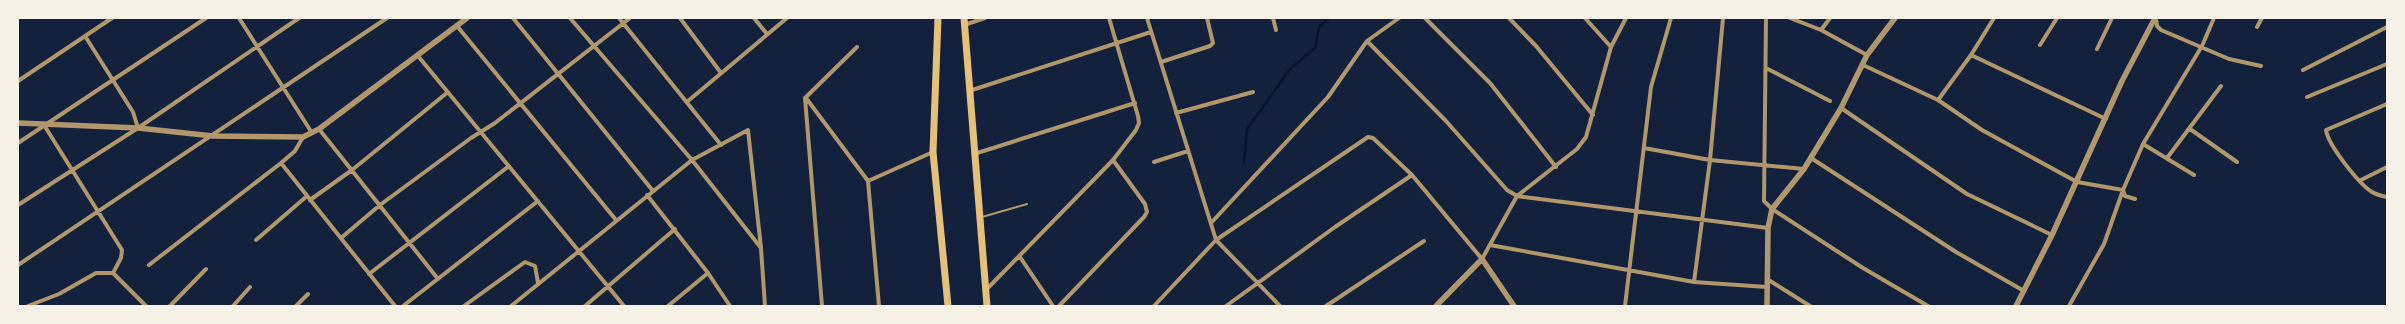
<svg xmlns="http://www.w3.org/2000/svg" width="2405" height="324" viewBox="0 0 2405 324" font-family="Signika,sans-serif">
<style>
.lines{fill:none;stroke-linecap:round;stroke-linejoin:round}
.stream{stroke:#0b132b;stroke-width:2.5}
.service{stroke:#b1986c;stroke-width:2}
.minor{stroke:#b1986c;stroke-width:4}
.tertiary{stroke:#b1986c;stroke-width:5.5}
.primary{stroke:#e5c07b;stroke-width:7}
</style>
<rect width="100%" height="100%" fill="#14213d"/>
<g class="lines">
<path class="stream" d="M 1244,163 L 1247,129 L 1290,69 L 1315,48 L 1319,27 L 1329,18"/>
<path class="service" d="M 982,217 L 1027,204"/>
<path class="minor" d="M 239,18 L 312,133
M 513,18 L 653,191
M 570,18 L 692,160 L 761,248 L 765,306
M 619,18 L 721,145
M 680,18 L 721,73
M 754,18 L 767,34
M 1147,18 L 1216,240 L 1280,306
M 1273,18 L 1276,30
M 1425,18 L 1490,83 L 1556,167
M 1509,18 L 1536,46 L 1593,115
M 1585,18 L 1611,47
M 1766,18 L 1764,201 L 1772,209 L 1863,268 L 1928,306
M 1790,18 L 1821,30 L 1867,55
M 2156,18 L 2157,26 L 2161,30 L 2229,59 L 2261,66
M 964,25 L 985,18
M 457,26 L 616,220
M 2257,27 L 2262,18
M 1821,30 L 1830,18
M 85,36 L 133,112 L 138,128
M 1367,41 L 1446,121 L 1507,190 L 1517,196 L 1768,228
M 2040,45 L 2057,18
M 2097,49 L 2112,18
M 1971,55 L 2106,119
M 418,56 L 624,306
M 1161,62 L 1210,46 L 1213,43 L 1207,18
M 1863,65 L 1938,100 L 1982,130 L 2077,182 L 2123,190
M 1766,68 L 1830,101
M 2303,70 L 2387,27
M 18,81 L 112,18
M 969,91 L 1151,32
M 2307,97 L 2387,64
M 805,98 L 822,306
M 805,98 L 857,47
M 806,98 L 868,181
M 1938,100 L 1971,55 L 1994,18
M 688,101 L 787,18
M 2387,104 L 2326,130 C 2328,145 2359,184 2372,192 C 2377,195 2382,196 2387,197
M 1841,108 L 1967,194 L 2052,235
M 1176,113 L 1253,92
M 44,125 L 122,250 L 121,258 L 113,273
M 319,129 L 438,279
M 2190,129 L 2237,162
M 18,143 L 206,18
M 2143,144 L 2194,175
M 1644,148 L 1710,160 L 1804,169
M 974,154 L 1135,103
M 1811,158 L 1956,252 L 2024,291
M 2167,158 L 2221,86
M 1154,162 L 1188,151
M 281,163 L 395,306
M 2361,180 L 2387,167
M 868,181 L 879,306
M 868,181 L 933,152
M 2123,190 L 2125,196 L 2135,199
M 647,195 L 708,273 L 730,306
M 310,200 L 352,170 L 448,92
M 18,205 L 138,128 L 299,18
M 1211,223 L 1328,97 L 1367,41 L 1399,18
M 341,238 L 380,205 L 471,138 L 495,123 L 630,18
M 256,240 L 307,196
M 1490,245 L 1694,282 L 1767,287
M 1020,257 L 1053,306
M 18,265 L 387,18
M 149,265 L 281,163 L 295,151 L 303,137
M 113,273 L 146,306
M 369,274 L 509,166
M 1767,279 L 1810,306
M 1694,282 L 1710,160 L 1723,18
M 985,291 L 1113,160 L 1136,130 L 1139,123 L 1138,116 L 1109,18
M 28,306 L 59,294 L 96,273 L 113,273
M 170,306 L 206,269
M 233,306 L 250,287
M 296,306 L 308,294
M 403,306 L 538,201
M 464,306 L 525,262 L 535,266 L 538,283
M 511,306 L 692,160 L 748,130 L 761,248
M 585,306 L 675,229
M 668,306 L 708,273
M 1059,306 L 1144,217 L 1147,212 L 1145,204 L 1113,160
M 1154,306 L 1216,240 L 1368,137 L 1373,138 L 1412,175 L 1482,259 L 1517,196 L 1577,149 L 1586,137 L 1611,47 L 1626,18
M 1226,306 L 1335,227 L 1412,175
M 1326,306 L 1424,241
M 1625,306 L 1651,87 L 1671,18
M 2069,306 L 2104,244 L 2123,190 L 2143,144 L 2202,46 L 2214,18"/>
<path class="tertiary" d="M 18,123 L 138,128 L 213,136 L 303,137 L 319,129 L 467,18
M 1436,306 L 1482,259 L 1514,306
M 1767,306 L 1768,228 L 1772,209 L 1804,169 L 1841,108 L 1867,55 L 1895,18
M 2016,306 L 2052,235 L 2122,81 L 2155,18"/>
<path class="primary" d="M 938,18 L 933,152 L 948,306
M 964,18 L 987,306"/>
</g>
<rect width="2405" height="324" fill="none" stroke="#f6f1e7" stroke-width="38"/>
</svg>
